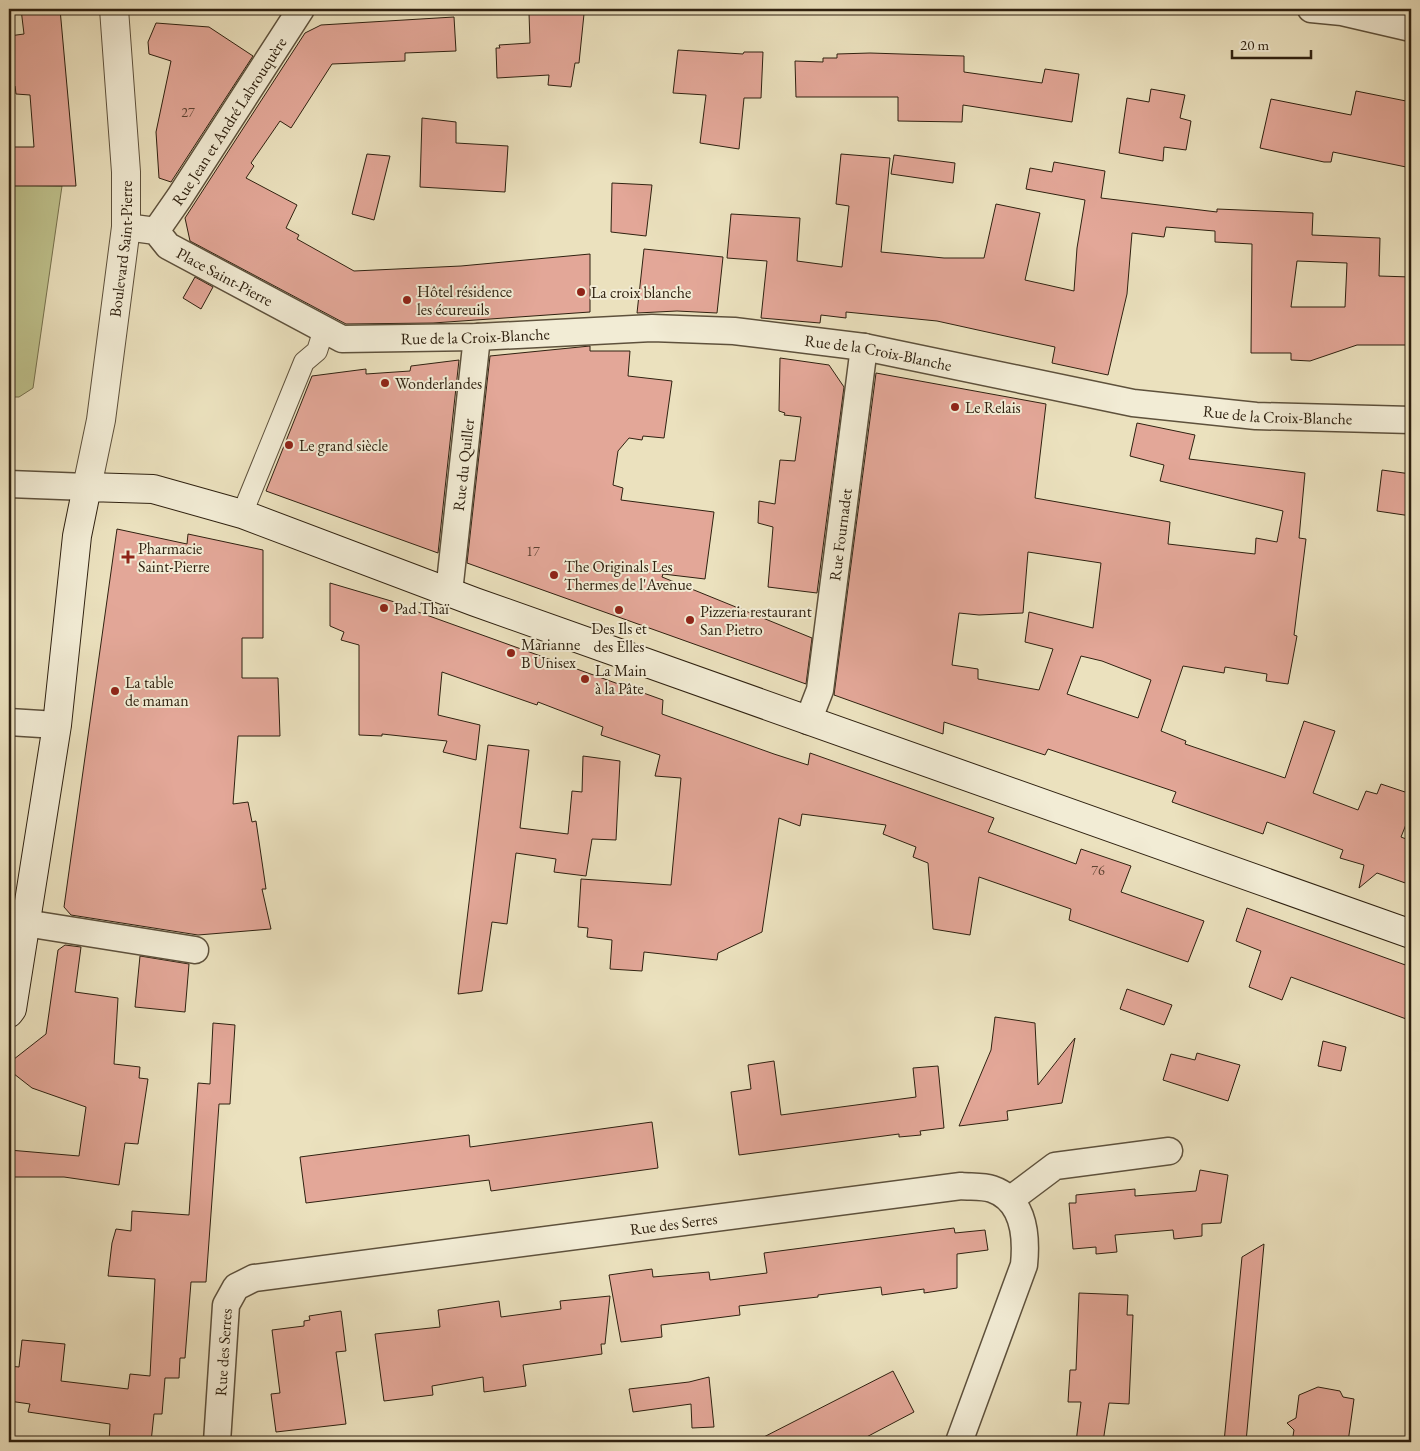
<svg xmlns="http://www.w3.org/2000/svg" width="1420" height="1451" viewBox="0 0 1420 1451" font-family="'EB Garamond',serif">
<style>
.green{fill:#bec18c;stroke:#76714e}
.building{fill:#e3a798;stroke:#2f2110;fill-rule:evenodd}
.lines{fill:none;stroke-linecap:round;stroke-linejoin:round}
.pedestrian-casing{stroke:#5e513c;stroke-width:22}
.minor-casing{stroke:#5e513c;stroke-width:29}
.tertiary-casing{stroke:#5e513c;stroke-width:30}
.secondary-casing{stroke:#2f2110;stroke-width:30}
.pedestrian{stroke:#f2ecd5;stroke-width:20}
.minor{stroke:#f2ecd5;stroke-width:26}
.tertiary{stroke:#f2ecd5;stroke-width:28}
.secondary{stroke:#f2ecd5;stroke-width:28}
.poi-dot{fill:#8f2418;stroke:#f2ecd5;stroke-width:2}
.labels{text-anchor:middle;stroke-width:4;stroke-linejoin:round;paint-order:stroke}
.number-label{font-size:14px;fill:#5c4232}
.street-label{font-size:16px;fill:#2f2110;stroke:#f2ecd5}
.poi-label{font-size:16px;fill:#2f2110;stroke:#f2ecd5;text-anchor:start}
</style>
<rect width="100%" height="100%" fill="#ebe1be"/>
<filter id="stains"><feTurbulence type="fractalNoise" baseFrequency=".004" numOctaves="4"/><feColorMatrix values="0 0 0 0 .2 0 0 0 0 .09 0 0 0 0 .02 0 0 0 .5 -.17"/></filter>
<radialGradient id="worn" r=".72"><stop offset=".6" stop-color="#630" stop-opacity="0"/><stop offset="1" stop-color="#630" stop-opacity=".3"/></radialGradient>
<path class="green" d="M 9,185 L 62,186 L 33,388 L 19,397 L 9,397 Z"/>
<path class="building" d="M 21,9 L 60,9 L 76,186 L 9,186 L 9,147 L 34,147 L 30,95 L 16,94 L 15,86 L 9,87 L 9,36 L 24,34 Z
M 554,12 L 584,14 L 579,63 L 575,63 L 571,87 L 548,85 L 549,75 L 497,78 L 496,48 L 500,48 L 499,45 L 530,43 L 529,13 Z
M 454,17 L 456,51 L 405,53 L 405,61 L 332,64 L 291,128 L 280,121 L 251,163 L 254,166 L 246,178 L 297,205 L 286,228 L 299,235 L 297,239 L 354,271 L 461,266 L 590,254 L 590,312 L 433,323 L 346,324 L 190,241 L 185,218 L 305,33 L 321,25 Z
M 156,23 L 209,27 L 253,56 L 171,182 L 159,178 L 156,132 L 171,61 L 149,54 L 148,42 Z
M 678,50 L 743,54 L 744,52 L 763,52 L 761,98 L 744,98 L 739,149 L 700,143 L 706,95 L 673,93 Z
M 870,53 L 964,56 L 964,72 L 1042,83 L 1045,69 L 1079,74 L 1072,122 L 963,105 L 962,122 L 898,121 L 898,97 L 796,97 L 795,61 L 823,62 L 823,58 L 837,58 L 837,54 Z
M 1151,89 L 1185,95 L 1180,118 L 1191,121 L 1186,150 L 1164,147 L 1163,161 L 1119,153 L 1127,98 L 1149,102 Z
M 1356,91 L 1411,102 L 1411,168 L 1333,152 L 1331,162 L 1324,162 L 1260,148 L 1271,99 L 1351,115 Z
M 422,118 L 456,122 L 456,143 L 508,146 L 505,192 L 420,187 Z
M 367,154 L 390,156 L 374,220 L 352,214 Z
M 841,154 L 890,158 L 881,252 L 944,258 L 984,258 L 996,204 L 1040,213 L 1025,280 L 1074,291 L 1077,248 L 1085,200 L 1026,189 L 1030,168 L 1052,172 L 1054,162 L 1105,171 L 1101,198 L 1217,212 L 1217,209 L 1313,213 L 1312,235 L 1380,238 L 1379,276 L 1411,277 L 1411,345 L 1357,345 L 1310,361 L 1291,360 L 1291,353 L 1251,353 L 1252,244 L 1215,242 L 1215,231 L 1166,227 L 1164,237 L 1132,233 L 1127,294 L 1108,375 L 1052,363 L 1055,347 L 937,321 L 846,312 L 846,318 L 821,315 L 820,323 L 761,318 L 767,261 L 727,258 L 731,214 L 800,218 L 797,261 L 842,267 L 849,206 L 836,204 ZM 1297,261 L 1347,263 L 1345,307 L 1291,307 Z
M 894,155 L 955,163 L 953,183 L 891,174 Z
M 612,183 L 652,185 L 646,236 L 611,232 Z
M 644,249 L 723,257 L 717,313 L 677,311 L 637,313 Z
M 195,277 L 213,287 L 201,309 L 183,298 Z
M 590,346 L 590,351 L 630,351 L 628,376 L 672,381 L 664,438 L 643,436 L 642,440 L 629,438 L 618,451 L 613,485 L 623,488 L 621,500 L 714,512 L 705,579 L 663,574 L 662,577 L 812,638 L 806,684 L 467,563 L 490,356 Z
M 780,358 L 829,365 L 844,387 L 817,593 L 768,587 L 773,527 L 758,523 L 759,501 L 775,504 L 780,460 L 795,461 L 801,417 L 784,415 L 785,413 L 779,411 Z
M 459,360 L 438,553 L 266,491 L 312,376 L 366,369 L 366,374 L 410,371 L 411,366 Z
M 876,373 L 1046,404 L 1035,498 L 1170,522 L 1168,544 L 1255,554 L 1256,538 L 1277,542 L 1283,511 L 1160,481 L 1164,465 L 1130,456 L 1137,423 L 1195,435 L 1189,459 L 1305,473 L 1299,538 L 1306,539 L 1294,635 L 1297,636 L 1288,684 L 1266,681 L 1267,674 L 1225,667 L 1224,673 L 1183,666 L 1161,731 L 1186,741 L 1185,744 L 1285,778 L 1304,721 L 1335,731 L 1313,793 L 1358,810 L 1366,791 L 1377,794 L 1381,784 L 1411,794 L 1411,812 L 1401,837 L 1411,841 L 1411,885 L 1377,873 L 1359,888 L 1364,865 L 1340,858 L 1343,850 L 1267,822 L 1263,834 L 1172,802 L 1176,792 L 1048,749 L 1045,755 L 944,722 L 943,734 L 834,695 ZM 1028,552 L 1101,563 L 1093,628 L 1029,612 L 1025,642 L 1053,649 L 1039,690 L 978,679 L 978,669 L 952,665 L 959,613 L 979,615 L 1023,613 ZM 1081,656 L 1102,661 L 1151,680 L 1138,718 L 1067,694 Z
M 1382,470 L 1411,474 L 1411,516 L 1377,511 Z
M 117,529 L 187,544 L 188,534 L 263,550 L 263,638 L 242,638 L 242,678 L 278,678 L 280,736 L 238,736 L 233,804 L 248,802 L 252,822 L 256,821 L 266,889 L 262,889 L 271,929 L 198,935 L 71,915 L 64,907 Z
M 330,583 L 398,603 L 398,605 L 432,617 L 663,700 L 662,714 L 774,754 L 808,765 L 810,753 L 994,818 L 988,832 L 1076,864 L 1081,849 L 1131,866 L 1121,892 L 1204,921 L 1188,962 L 1069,920 L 1071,909 L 979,877 L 970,935 L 933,929 L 928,863 L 913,857 L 916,847 L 883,834 L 886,825 L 802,814 L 800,826 L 779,818 L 762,932 L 718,953 L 717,960 L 644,952 L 642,971 L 610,969 L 612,940 L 587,937 L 588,928 L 578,927 L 581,879 L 671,885 L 681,778 L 655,776 L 660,755 L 601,735 L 603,727 L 538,702 L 537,705 L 442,672 L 438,715 L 480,725 L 476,760 L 443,752 L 447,741 L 382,734 L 382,736 L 359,735 L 359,645 L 341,640 L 344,632 L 330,626 Z
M 488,745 L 529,750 L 520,828 L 568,834 L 572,791 L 582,792 L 583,756 L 620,761 L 616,840 L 592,839 L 586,876 L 554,872 L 556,859 L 516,853 L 507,924 L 492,922 L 482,991 L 458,994 Z
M 1247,908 L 1411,967 L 1409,1020 L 1291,977 L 1282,1000 L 1249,987 L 1261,951 L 1236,941 Z
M 65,945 L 81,947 L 75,992 L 118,998 L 114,1064 L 140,1067 L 139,1078 L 148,1079 L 138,1144 L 125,1143 L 119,1185 L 64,1177 L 9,1177 L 9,1150 L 79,1156 L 86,1107 L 32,1088 L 9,1070 L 9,1063 L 46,1034 L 58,950 Z
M 140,956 L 189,964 L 185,1012 L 135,1007 Z
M 1127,989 L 1172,1005 L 1164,1025 L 1120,1009 Z
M 995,1017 L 1035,1023 L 1038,1085 L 1075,1038 L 1062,1103 L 1007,1111 L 1008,1120 L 959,1126 L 991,1050 Z
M 213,1023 L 235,1025 L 230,1104 L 219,1104 L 206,1282 L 191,1282 L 185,1358 L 180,1358 L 179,1378 L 165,1378 L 162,1414 L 154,1414 L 151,1442 L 109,1442 L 110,1424 L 28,1412 L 30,1404 L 9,1401 L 9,1366 L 19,1367 L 22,1340 L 65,1344 L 61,1381 L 128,1389 L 130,1374 L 150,1376 L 155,1279 L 108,1276 L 112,1243 L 116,1229 L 131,1231 L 132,1211 L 189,1215 L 198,1083 L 210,1084 Z
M 1323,1041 L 1346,1047 L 1341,1071 L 1318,1066 Z
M 1197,1053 L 1240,1065 L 1228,1101 L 1163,1080 L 1171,1054 L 1195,1060 Z
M 774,1061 L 781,1115 L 916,1097 L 913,1068 L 938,1066 L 944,1128 L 920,1131 L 921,1135 L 899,1137 L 899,1134 L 739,1155 L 731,1092 L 751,1089 L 748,1065 Z
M 652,1122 L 658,1168 L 491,1191 L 489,1180 L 306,1203 L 300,1157 L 469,1135 L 470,1147 Z
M 1200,1170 L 1228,1175 L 1221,1223 L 1202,1224 L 1202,1236 L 1174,1239 L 1173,1230 L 1115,1235 L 1117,1252 L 1096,1254 L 1096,1247 L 1073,1249 L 1069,1203 L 1076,1203 L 1076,1195 L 1135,1189 L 1135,1196 L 1196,1191 Z
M 954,1228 L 955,1233 L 985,1230 L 988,1250 L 957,1254 L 957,1288 L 924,1293 L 924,1289 L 882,1295 L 881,1287 L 818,1295 L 818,1297 L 739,1306 L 740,1315 L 661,1325 L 662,1337 L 621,1342 L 609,1275 L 652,1269 L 653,1277 L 709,1272 L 710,1280 L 767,1273 L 764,1253 Z
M 1264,1244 L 1246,1442 L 1224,1442 L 1242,1257 Z
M 1079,1293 L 1128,1295 L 1127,1315 L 1133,1315 L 1129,1404 L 1109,1403 L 1103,1442 L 1076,1442 L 1081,1402 L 1068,1402 L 1070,1370 L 1076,1370 Z
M 610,1296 L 605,1344 L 601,1344 L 602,1354 L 523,1365 L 526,1386 L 484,1392 L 483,1377 L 432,1386 L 433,1395 L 384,1401 L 375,1334 L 440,1327 L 438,1310 L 499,1301 L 501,1317 L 561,1309 L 560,1301 Z
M 341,1311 L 346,1351 L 336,1352 L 346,1424 L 276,1432 L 271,1394 L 280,1393 L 272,1330 L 304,1326 L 304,1321 L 310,1320 L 309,1316 Z
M 893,1371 L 914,1412 L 857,1442 L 754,1442 Z
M 709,1377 L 714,1427 L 692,1428 L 691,1404 L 633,1412 L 629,1389 L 689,1382 Z
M 1318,1387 L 1340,1391 L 1343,1397 L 1354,1399 L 1348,1442 L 1292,1442 L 1294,1430 L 1287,1423 L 1296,1418 L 1299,1395 Z"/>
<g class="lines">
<g class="pedestrian-casing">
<path id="pedestrian" d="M 242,514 L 304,362 L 317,351 L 324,329"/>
</g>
<g class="minor-casing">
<g id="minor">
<path d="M 1311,9 L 1342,12 L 1411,28"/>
<path id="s1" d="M 126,227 L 156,231 L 168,246 L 342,339 L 477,337 L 652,328 L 734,331 L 864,347 L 1133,403 L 1256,416 L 1411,420"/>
<path id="s2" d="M 156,231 L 179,198 L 301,9"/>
<path d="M 9,484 L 87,487"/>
<path id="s3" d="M 449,592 L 477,337"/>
<path id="s4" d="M 808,721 L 820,690 L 864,347"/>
<path d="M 9,722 L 57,725"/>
<path d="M 25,923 L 195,950"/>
<path d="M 1011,1199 L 1055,1166 L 1169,1151"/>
<path id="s5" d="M 217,1442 L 226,1305 L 236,1287 L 254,1278 L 961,1186 C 970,1187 983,1186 992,1189 C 1024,1200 1027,1235 1024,1265 L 959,1442"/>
</g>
</g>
<g class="tertiary-casing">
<g id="tertiary">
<path id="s6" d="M 87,487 L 101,420 L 126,227 L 126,172 L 114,9"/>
</g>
</g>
<g class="secondary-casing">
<path id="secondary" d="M 9,1013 L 12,1009 L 57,725 L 77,536 L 87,487 L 153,489 L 242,514 L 475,602 L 1411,934"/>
</g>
<use href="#pedestrian" class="pedestrian"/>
<use href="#minor" class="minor"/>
<use href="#tertiary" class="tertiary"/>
<use href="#secondary" class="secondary"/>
</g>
<g class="poi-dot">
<circle cx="581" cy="292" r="5"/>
<circle cx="407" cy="300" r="5"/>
<circle cx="385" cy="383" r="5"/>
<circle cx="955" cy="407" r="5"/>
<circle cx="289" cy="445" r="5"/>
<path d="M125.5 549.5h5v5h5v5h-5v5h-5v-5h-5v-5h5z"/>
<circle cx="554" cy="575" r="5"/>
<circle cx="384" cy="608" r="5"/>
<circle cx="619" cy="610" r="5"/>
<circle cx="690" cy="620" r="5"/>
<circle cx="511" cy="653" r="5"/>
<circle cx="585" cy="679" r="5"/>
<circle cx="115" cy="691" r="5"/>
</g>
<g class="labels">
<g class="number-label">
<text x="188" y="117">27</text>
<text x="533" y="556">17</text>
<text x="1098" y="875">76</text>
</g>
<g class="street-label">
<text dy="6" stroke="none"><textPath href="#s2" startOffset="132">Rue Jean et André Labrouquère</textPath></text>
<text dy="6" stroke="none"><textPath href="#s6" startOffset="241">Boulevard Saint-Pierre</textPath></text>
<text dy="6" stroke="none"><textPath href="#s1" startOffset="114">Place Saint-Pierre</textPath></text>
<text dy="6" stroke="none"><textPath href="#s1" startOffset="380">Rue de la Croix-Blanche</textPath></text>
<text dy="6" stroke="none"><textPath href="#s1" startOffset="785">Rue de la Croix-Blanche</textPath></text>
<text dy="6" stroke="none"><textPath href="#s1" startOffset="1190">Rue de la Croix-Blanche</textPath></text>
<text dy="6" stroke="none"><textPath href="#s3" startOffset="128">Rue du Quiller</textPath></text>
<text dy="6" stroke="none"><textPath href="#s4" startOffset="190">Rue Fournadet</textPath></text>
<text dy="6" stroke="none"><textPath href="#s5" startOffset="601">Rue des Serres</textPath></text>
<text dy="6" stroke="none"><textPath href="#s5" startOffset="90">Rue des Serres</textPath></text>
</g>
<g class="poi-label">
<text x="417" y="297">Hôtel résidence<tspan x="417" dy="18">les écureuils</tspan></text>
<text x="591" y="298">La croix blanche</text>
<text x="395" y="389">Wonderlandes</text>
<text x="965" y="413">Le Relais</text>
<text x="299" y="451">Le grand siècle</text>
<text x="138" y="554">Pharmacie<tspan x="138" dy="18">Saint-Pierre</tspan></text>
<text x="564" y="572">The Originals Les<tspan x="564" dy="18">Thermes de l'Avenue</tspan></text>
<text x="394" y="614">Pad Thaï</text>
<text x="700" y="617">Pizzeria restaurant<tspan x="700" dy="18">San Pietro</tspan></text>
<text x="619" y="634" text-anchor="middle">Des Ils et<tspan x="619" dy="18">des Elles</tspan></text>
<text x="521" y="650">Marianne<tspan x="521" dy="18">B Unisex</tspan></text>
<text x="595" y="676">La Main<tspan x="595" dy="18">à la Pâte</tspan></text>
<text x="125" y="688">La table<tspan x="125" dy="18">de maman</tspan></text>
</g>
</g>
<rect width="1420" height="1451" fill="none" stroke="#ebe1be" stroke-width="30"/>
<rect x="10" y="10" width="1400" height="1431" fill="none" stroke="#2f2110" stroke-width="2.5"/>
<rect x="15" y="15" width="1390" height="1421" fill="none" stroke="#2f2110"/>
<path d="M1232 50v8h79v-8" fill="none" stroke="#2f2110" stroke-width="2.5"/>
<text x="1240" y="50" font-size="15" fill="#2f2110" stroke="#f2ecd5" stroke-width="4" paint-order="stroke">20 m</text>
<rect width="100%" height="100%" filter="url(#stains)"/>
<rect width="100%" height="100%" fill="url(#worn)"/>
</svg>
